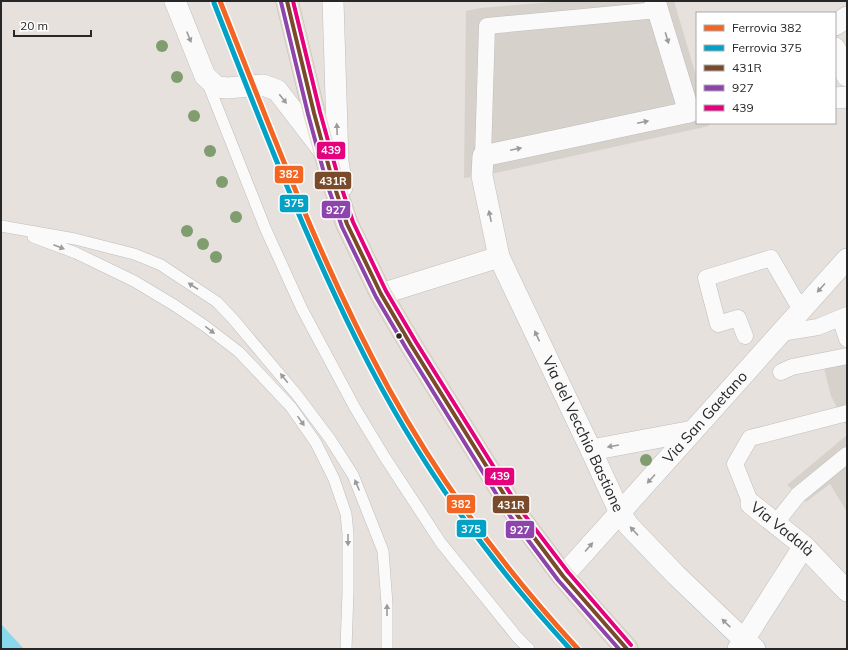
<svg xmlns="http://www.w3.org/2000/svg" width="848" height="650" viewBox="0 0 848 650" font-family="Mulish,sans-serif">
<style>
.plaza{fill:#d6d1cb}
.water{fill:#8ad8ec}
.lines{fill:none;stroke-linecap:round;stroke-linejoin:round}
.service-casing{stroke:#bfbdbe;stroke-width:12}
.pedestrian-casing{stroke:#bfbdbe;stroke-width:17}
.minor-casing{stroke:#bfbdbe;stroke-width:22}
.primary-casing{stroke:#bfbdbb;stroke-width:23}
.service{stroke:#fbfafa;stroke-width:11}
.pedestrian{stroke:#fbfafa;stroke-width:16}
.minor{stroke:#fbfafa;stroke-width:21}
.primary{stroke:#e6dfd0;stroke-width:22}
.bus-1-casing{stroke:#fff;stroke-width:7}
.bus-2-casing{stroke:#fff;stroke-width:7}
.bus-3-casing{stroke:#fff;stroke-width:7}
.bus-1{stroke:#7a4b2a;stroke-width:4}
.bus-2{stroke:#8e44ad;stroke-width:4}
.bus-3{stroke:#e5007d;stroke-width:4}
.rail-1-casing{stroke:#fff;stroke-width:8}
.rail-2-casing{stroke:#fff;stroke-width:8}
.rail-1{stroke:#f26522;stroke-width:5}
.rail-2{stroke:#02a2c6;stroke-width:5}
.tree{fill:#7f9d6f}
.oneway{fill:#9c9b9b}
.bus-dot{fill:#272727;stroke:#fff;stroke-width:1.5}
.labels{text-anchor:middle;stroke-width:3;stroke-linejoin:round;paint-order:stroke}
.street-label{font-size:15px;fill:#272727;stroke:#fff}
.line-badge{stroke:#fff;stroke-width:1.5}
.badge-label{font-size:11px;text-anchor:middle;font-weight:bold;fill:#fff}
</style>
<rect width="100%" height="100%" fill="#e6e1dc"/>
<path class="plaza" d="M 563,1 L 674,1 L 697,79 L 697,123 L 709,123 L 709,126 L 482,176 L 464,178 L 466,11 L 481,8 Z
M 847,356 L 847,427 L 831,396 L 824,368 Z
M 847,435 L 847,512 L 830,484 L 806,502 L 787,485 Z"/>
<path class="water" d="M 1,624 L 24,649 L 1,649 Z"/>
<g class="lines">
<g class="service-casing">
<path id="service" d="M 208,84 L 266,230 L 302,309 L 355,408 L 384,456 L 441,543 L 517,637 L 529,649
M 1,226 L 75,239 L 134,254 L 161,265 L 217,302 L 233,319 L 297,395 L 330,439 L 353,475 L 383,551 L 387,604 L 387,649
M 33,237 L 76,253 L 134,281 L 174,305 L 205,326 L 239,352 L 291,407 L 316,443 L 334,479 L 346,514 L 348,534 L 348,591 L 346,649"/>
</g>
<g class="pedestrian-casing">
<path id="pedestrian" d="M 483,156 L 487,26 L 658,10
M 840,318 L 847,339
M 781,333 L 818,327 L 847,315
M 745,336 L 738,318 L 718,324 L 706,278 L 771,258 L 801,310
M 781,372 L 792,367 L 847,356
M 751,504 L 735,464 L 750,438 L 847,413
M 775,524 L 798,495 L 847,455"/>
</g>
<g class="minor-casing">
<g id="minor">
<path d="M 175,1 L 205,76 L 217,87 L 227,88 L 263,85 L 277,90 L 324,151"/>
<path d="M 333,1 L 338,162 L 342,187"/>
<path d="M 655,1 L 689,112"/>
<path d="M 835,25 L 847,17"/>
<path d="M 835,48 L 847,76"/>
<path d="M 835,98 L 847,97"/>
<path id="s1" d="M 697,109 L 689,112 L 483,156 L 482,176 L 499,257 L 591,450 L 620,513 L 629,526 L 676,575 L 744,640 L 755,649"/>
<path d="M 381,294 L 499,257"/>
<path d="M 591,450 L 693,431"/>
<path id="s2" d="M 751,504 L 804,546 L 847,591"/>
<path id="s3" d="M 563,576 L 847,259"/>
<path d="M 738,649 L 804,546"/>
</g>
</g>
<g class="primary-casing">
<path id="primary" d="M 287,1 L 314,113 L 333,182 L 347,224 L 381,294 L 411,345 L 475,448 L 515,512 L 563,576 L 594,612 L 627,649"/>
</g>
<use href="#service" class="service"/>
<use href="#pedestrian" class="pedestrian"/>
<use href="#minor" class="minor"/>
<use href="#primary" class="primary"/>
<g class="bus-1-casing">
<path id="bus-1" d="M 287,1 L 314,113 L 333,182 L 347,224 L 381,294 L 411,345 L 515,512 L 563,576 L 627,649"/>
</g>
<g class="bus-2-casing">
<path id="bus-2" d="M 281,2 L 308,114 L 327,184 L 342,227 L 376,297 L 406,348 L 510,516 L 558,580 L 619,649"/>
</g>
<g class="bus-3-casing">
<path id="bus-3" d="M 293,1 L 320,112 L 339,180 L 353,222 L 386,291 L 416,342 L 520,509 L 568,572 L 631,645"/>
</g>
<use href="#bus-1" class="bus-1"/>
<use href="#bus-2" class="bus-2"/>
<use href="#bus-3" class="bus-3"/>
<g class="rail-1-casing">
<path id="rail-1" d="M 220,1 C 272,132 321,265 389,389 C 441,483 505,570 578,649"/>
</g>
<g class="rail-2-casing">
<path id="rail-2" d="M 214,3 C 259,118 303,233 358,343 C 413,454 486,558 570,649"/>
</g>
<use href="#rail-1" class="rail-1"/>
<use href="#rail-2" class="rail-2"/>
</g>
<g class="tree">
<circle cx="162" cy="46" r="6"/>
<circle cx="177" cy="77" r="6"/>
<circle cx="194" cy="116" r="6"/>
<circle cx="210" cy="151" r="6"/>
<circle cx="222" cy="182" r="6"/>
<circle cx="236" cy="217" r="6"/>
<circle cx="187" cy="231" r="6"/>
<circle cx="203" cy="244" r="6"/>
<circle cx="216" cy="257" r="6"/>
<circle cx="646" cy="460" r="6"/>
</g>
<defs><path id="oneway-solid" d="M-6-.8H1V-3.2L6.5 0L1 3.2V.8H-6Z"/></defs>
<g class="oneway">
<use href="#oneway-solid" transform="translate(189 37) rotate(68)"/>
<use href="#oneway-solid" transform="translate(667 38) rotate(73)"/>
<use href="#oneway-solid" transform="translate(283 99) rotate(52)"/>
<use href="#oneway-solid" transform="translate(643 122) rotate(-12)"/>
<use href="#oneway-solid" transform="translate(337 129) rotate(-92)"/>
<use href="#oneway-solid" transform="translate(516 149) rotate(-12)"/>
<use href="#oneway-solid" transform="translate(490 216) rotate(-102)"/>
<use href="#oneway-solid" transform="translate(59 247) rotate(21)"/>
<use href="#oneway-solid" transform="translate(193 286) rotate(-147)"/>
<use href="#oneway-solid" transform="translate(821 288) rotate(132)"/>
<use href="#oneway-solid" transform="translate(210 330) rotate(38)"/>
<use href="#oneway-solid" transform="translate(537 336) rotate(-115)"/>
<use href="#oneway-solid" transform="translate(284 378) rotate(-129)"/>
<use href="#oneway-solid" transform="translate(301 421) rotate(55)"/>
<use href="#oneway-solid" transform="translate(613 446) rotate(170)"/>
<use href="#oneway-solid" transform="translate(651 479) rotate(132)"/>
<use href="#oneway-solid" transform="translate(357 485) rotate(-113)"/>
<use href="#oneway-solid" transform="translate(634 531) rotate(-133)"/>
<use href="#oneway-solid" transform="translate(348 540) rotate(90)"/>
<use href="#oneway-solid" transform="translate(589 547) rotate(-49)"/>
<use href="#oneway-solid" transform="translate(387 610) rotate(-90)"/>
<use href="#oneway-solid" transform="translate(726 623) rotate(-136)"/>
</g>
<circle class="bus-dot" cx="399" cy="336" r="3.5"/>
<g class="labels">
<g class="street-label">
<text dy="5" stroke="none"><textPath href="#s3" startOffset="213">Via San Gaetano</textPath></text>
<text dy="5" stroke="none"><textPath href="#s1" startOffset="518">Via del Vecchio Bastione</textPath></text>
<text dy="5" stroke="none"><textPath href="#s2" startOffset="40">Via Vadalà</textPath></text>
</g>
</g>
<g class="line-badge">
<rect x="316" y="141" width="30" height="19" rx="4" fill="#e5007d"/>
<rect x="274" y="165" width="30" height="19" rx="4" fill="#f26522"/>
<rect x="314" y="171" width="38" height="19" rx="4" fill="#7a4b2a"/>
<rect x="279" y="194" width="30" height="19" rx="4" fill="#02a2c6"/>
<rect x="321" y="200" width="30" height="19" rx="4" fill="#8e44ad"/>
<rect x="484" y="467" width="31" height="19" rx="4" fill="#e5007d"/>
<rect x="446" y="494" width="30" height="20" rx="4" fill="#f26522"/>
<rect x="492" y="495" width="38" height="19" rx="4" fill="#7a4b2a"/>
<rect x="456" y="519" width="31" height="19" rx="4" fill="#02a2c6"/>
<rect x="505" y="520" width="30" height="19" rx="4" fill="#8e44ad"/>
</g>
<g class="badge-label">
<text x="331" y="154">439</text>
<text x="289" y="178">382</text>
<text x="333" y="185">431R</text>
<text x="294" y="207">375</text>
<text x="336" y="214">927</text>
<text x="500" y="480">439</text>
<text x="461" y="508">382</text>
<text x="511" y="509">431R</text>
<text x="471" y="533">375</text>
<text x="520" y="534">927</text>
</g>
<rect width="848" height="650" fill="none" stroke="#272727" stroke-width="4"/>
<rect x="696" y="12" width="140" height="112" fill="#ffffff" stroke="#a9a9a9"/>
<rect x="704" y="25" width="20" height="6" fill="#f26522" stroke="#a9a9a9"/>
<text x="732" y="32" font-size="12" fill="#272727">Ferrovia 382</text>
<rect x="704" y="45" width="20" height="6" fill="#02a2c6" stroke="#a9a9a9"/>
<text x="732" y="52" font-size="12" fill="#272727">Ferrovia 375</text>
<rect x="704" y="65" width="20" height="6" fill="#7a4b2a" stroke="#a9a9a9"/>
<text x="732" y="72" font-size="12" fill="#272727">431R</text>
<rect x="704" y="85" width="20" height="6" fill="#8e44ad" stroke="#a9a9a9"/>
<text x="732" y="92" font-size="12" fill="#272727">927</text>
<rect x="704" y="105" width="20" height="6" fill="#e5007d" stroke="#a9a9a9"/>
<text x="732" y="112" font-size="12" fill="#272727">439</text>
<path d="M14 30v6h77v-6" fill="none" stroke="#272727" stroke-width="2"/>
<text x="20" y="30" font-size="12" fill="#272727" stroke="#ffffff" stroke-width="3" paint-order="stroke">20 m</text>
</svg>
